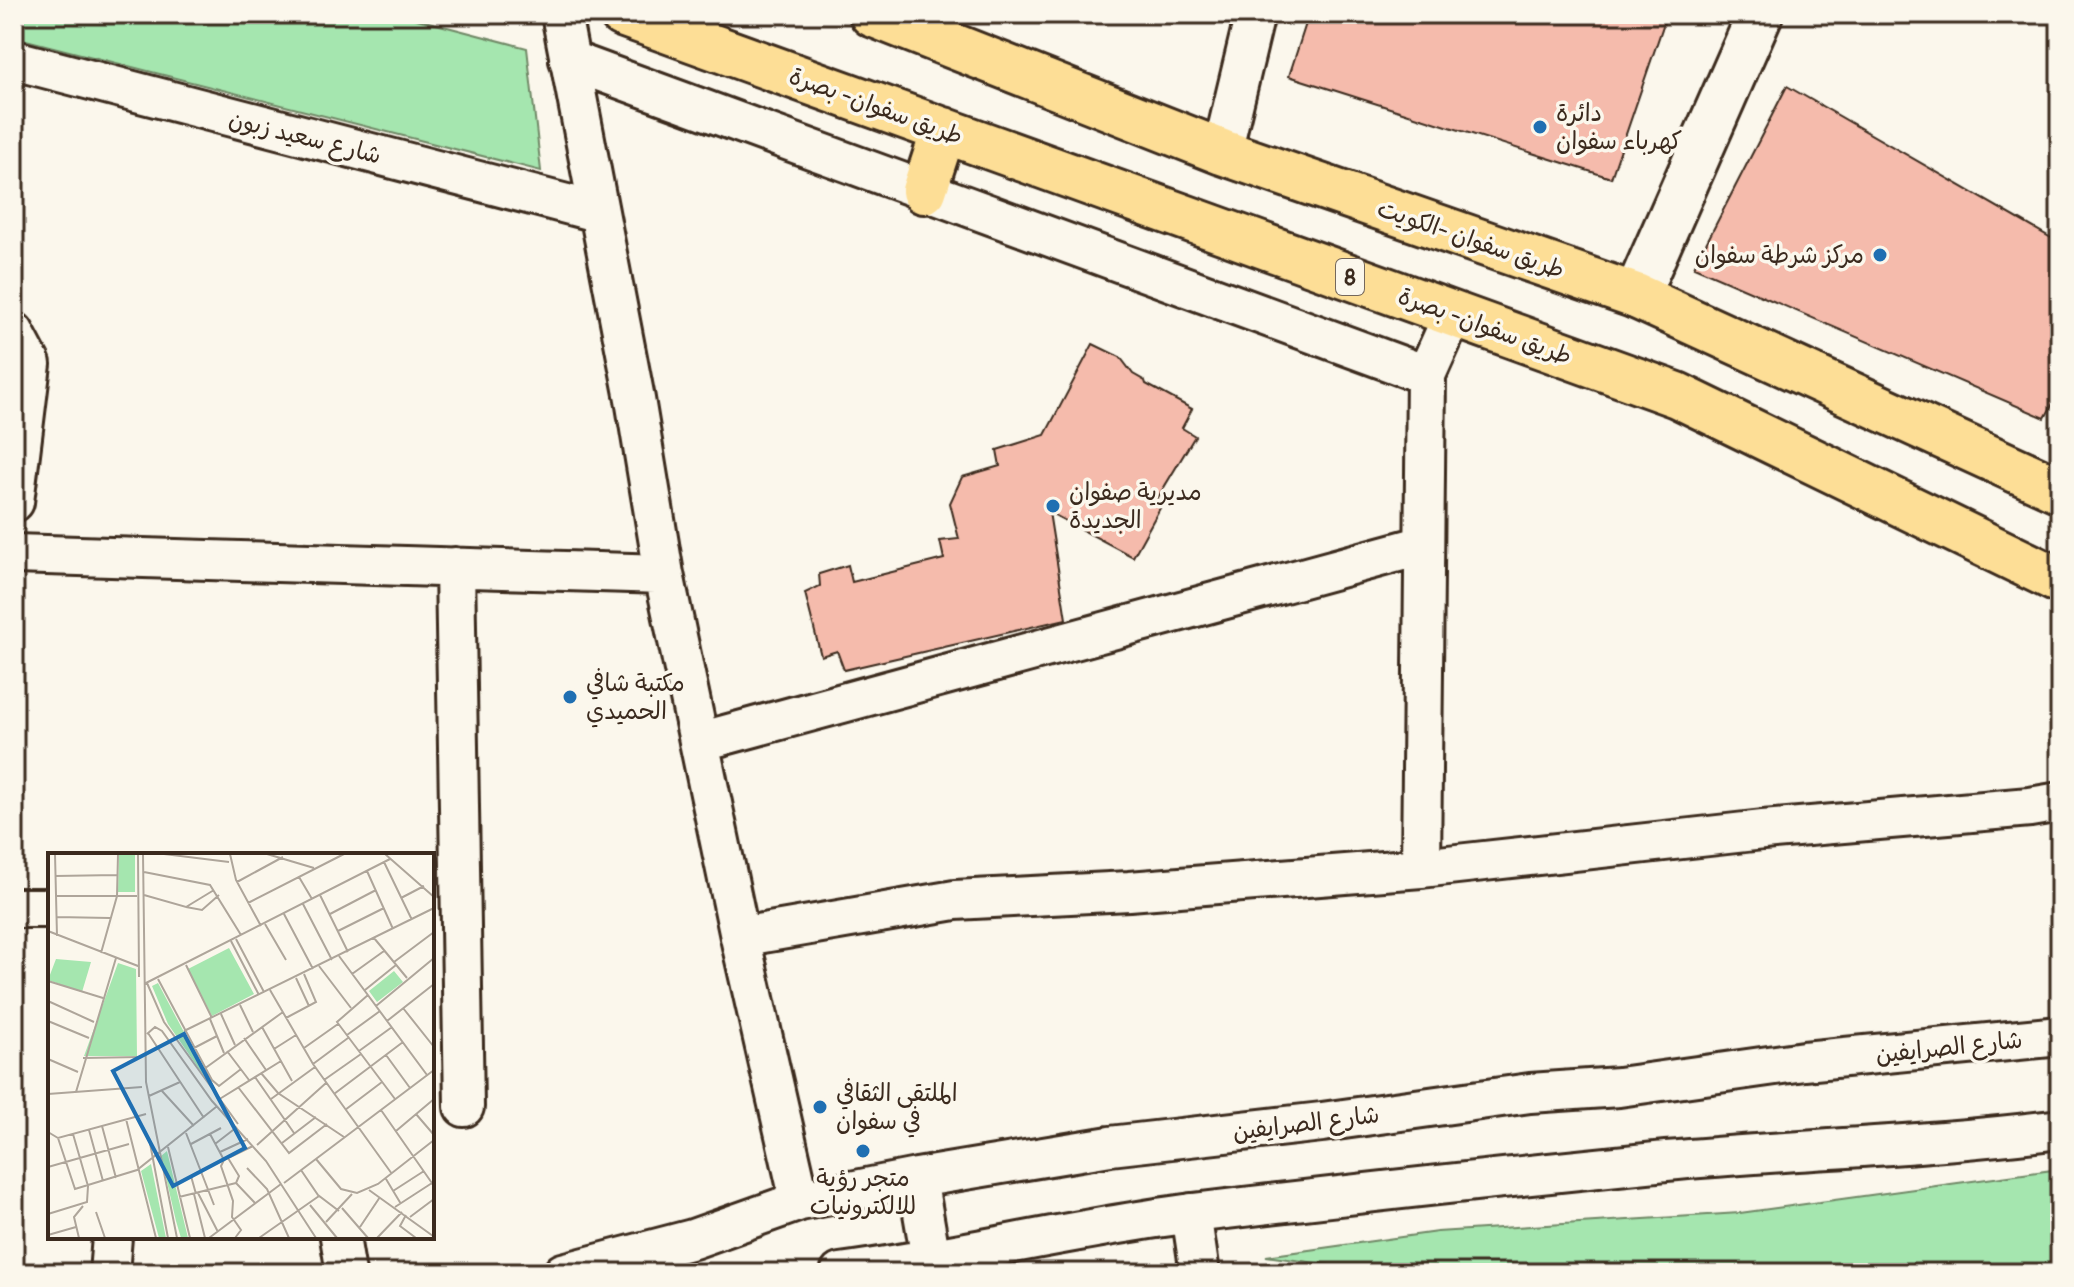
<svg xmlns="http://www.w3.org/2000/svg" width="2074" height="1287" viewBox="0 0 2074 1287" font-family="Pangolin,'Playpen Sans Arabic',sans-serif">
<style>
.green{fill:#a5e6af;stroke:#708866;stroke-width:2}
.building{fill:#f5bbac;stroke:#3b2a1e;stroke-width:2}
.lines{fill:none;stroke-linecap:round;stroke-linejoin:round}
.minor-casing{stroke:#3b2a1e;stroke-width:44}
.secondary-casing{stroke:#3b2a1e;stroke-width:50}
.trunk-casing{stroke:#3b2a1e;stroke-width:50}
.minor{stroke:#fbf7ec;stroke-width:38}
.secondary{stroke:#fbf7ec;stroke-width:44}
.trunk{stroke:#fdde96;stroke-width:44}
.poi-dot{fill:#1f6fb2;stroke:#fbf7ec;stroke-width:3}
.labels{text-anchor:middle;stroke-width:7;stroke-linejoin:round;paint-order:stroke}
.shield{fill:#fbf7ec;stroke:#75685c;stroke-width:2}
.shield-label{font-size:22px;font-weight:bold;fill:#3b2a1e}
.street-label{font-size:24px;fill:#3b2a1e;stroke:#fbf7ec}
.poi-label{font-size:24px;fill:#3b2a1e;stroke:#fbf7ec;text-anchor:start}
.inset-road{fill:none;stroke:#aea59a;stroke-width:2}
.view{fill:#1f6fb2;fill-opacity:0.15;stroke:#1f6fb2;stroke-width:4}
.inset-edge{fill:none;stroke:#3b2a1e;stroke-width:4}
</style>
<rect width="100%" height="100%" fill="#fbf7ec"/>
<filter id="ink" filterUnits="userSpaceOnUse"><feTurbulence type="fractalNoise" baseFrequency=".0125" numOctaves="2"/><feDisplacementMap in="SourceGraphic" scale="16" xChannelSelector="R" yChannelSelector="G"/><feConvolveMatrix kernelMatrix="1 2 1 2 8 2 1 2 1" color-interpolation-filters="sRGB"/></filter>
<g filter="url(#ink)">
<path class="green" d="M 14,14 L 398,14 L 527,48 L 541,171 L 14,37 Z
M 2060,1169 L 2060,1273 L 1388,1273 L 1266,1256 L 1437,1232 L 1740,1213 Z"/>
<path class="building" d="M 1309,14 L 1667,14 L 1611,178 L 1289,76 Z
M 1787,86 L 2060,243 L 2060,391 L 2045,418 L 1694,267 Z
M 1093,344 L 1120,357 L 1133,374 L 1145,381 L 1146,384 L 1192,409 L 1182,428 L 1195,436 L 1154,504 L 1160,508 L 1133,557 L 1049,512 L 1066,619 L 844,670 L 837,651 L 821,656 L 805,593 L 820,586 L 819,574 L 848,565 L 852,582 L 944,559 L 940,541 L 959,539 L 950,503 L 962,477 L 1000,466 L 997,450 L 1045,435 Z"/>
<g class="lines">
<g class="minor-casing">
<path id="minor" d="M 561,14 L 635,399 L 664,574 L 740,937 L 800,1201
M 14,60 L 597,212
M 569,60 L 1426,375
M 1222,152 L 1255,14
M 14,332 L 31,364 L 14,502
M 14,554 L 664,574
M 455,567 L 464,1107
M 699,742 L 1424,545
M 1421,868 L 1426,375 L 1453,315
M 14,908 L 50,908
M 740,937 L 955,900 L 1129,891 L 1421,868 L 1763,830 L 2030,807 L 2060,802
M 917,1178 L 931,1259 L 945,1273
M 1191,1213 L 1200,1273
M 340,1237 L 346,1273
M 109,1273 L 112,1237
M 563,1273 L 693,1239 L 800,1201 L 917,1178 L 1110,1146 L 1322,1122 L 1530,1093 L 1619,1087 L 1804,1061 L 2060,1036
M 840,1273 C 958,1257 1074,1228 1193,1213 C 1350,1194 1508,1177 1666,1161 C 1797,1149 1929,1146 2060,1129"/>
</g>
<g class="secondary-casing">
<path id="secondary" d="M 1636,296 L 1760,14"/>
</g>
<g class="trunk-casing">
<path id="trunk" d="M 622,14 L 1677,395 L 2060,581
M 872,14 L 1222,152 L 1636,296 L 2060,490
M 924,191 L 944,130"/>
</g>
<use href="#minor" class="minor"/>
<use href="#secondary" class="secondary"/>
<use href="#trunk" class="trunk"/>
</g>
</g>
<g class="poi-dot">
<circle cx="1540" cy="127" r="8"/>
<circle cx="1880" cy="255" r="8"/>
<circle cx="1053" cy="506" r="8"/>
<circle cx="570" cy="697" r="8"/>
<circle cx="820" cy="1107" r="8"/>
<circle cx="863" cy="1151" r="8"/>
</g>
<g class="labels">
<rect class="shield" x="1336" y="259" width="28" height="36" rx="6"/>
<g class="shield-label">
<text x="1350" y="285">8</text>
</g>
<g class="street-label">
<text transform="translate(876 106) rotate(20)" y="8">طريق سفوان- بصرة</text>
<text transform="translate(305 137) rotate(14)" y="8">شارع سعيد زبون</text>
<text transform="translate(1471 239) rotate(19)" y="8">طريق سفوان -الكويت</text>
<text transform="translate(1485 326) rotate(20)" y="8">طريق سفوان- بصرة</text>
<text transform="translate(1949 1047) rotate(-6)" y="8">شارع الصرايفين</text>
<text transform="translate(1306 1123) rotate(-7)" y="8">شارع الصرايفين</text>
</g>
<g class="poi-label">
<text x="1556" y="121">دائرة<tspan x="1556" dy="28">كهرباء سفوان</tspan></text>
<text x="1864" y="263" text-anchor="end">مركز شرطة سفوان</text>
<text x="1069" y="500">مديرية صفوان<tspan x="1069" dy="28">الجديدة</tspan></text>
<text x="586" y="691">مكتبة شافي<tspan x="586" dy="28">الحميدي</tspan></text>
<text x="836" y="1101">الملتقى الثقافي<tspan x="836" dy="28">في سفوان</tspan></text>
<text x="863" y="1186" text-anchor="middle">متجر رؤية<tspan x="863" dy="28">للالكترونيات</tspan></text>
</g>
</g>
<g transform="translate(48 853)">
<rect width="386" height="386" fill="#fbf7ec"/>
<path d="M 71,1 L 87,1 L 87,39 L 70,39 ZM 181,95 L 206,141 L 164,163 L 140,116 ZM 8,106 L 43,109 L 34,139 L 0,127 ZM 70,110 L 88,116 L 89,203 L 36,203 ZM 346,118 L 355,129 L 329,149 L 321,138 ZM 110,130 L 146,198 L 158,226 L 120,171 L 104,133 ZM 119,298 L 140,385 L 133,385 L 128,368 L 113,303 ZM 103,311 L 118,385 L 111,385 L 93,318 Z" fill="#a5e6af"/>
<path class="inset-road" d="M 7,1 L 9,83M 90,1 L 91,124M 95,1 L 98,229 L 129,385M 116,1 L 181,9M 182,1 L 188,27 L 213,73M 219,1 L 266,15M 337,1 L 386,44M 336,9 L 364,67M 319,18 L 345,76M 96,19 L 162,32 L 193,82M 7,23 L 69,22M 251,24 L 264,46M 189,29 L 235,4M 96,42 L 138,54 L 166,37M 272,42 L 300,99M 8,43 L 89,43M 353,45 L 376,33M 200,50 L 296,1M 255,51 L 284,107M 138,54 L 154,57 L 171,42M 236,61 L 265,116M 282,61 L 328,37M 8,64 L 62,65M 217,71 L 238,107M 0,78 L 90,113M 290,78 L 336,55M 326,85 L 359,125M 188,86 L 216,139M 183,88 L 211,142M 53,100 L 69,43 L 70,1M 291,103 L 379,222M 346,109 L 386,79M 138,112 L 164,165M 271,113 L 303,155M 304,121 L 336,98M 248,125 L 261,153M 110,126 L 164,227 L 171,233 L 193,216M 0,128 L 55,145M 99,130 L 116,169 L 190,271M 96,131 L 342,6M 222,137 L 265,211 L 344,321M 317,137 L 348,112M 320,142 L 289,169 L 347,246M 0,148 L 46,169M 192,152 L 205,179M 328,153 L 386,105M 355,155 L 386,194M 173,161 L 187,192M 238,165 L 268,149 L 256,121M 162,166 L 176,200M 0,168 L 41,185M 339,168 L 386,131M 214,174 L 244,228M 136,178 L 386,55M 100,180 L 156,265M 99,181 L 107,174 L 114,178 L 164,248 L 218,308 L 268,385M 299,182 L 332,158M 196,185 L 218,217M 146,195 L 169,183M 256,195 L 290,171M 226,196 L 248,182M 179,198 L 201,227M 311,198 L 344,174M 338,202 L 362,235M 35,205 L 92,204M 0,206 L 30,219M 265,211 L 300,185M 213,220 L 230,240 L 296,284M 207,224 L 246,280M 276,227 L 313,201M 190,234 L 241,300 L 279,271M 114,238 L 146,273M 28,239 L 68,105M 168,240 L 156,216 L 235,159M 0,241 L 94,234M 286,241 L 355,189M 101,243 L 132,229M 223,246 L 267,214M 170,247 L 233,208M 297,257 L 334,229M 333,257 L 386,333M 368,261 L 386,282M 78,266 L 108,385M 54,273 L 68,325M 41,277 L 55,328M 348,278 L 386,246M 0,279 L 10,285 L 98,261M 138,280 L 166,352M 162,281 L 176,307M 10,285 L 27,336 L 89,317 L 168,254M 101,285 L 120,385M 234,290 L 268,264M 143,291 L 173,275M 167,291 L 189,274M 209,292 L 278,230M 120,294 L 142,385M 172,299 L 200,286M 180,305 L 191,323 L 188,330 L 207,350M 268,306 L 293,336 L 309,340 L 330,331 L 386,287M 0,314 L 81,291M 199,315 L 219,336 L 241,385M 253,317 L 270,342 L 291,358M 338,326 L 353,351M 236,330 L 386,217M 321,337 L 385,383M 345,338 L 376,318M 150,340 L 170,379M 146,341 L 157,385M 148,341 L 143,323 L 156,316M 131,344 L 188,330M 262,352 L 289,385M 347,354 L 384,330M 294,355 L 320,385M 48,359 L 57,385M 0,361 L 39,349 L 40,333 L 25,281M 358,362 L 352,373 L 368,385M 362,364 L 386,346M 278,369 L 304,341M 312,374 L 332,344M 0,382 L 28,374M 31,385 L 26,364 L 35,353M 161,385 L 233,331M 187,385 L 193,377 L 184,364 L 185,348 L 173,313 L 176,307 L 205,293M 211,385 L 271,343M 329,385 L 354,359"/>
<path class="view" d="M 136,181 L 197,295 L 125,333 L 65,218 Z"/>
<rect width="386" height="386" class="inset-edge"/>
</g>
<rect width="2074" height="1287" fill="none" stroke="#fbf7ec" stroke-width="48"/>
<rect x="24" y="24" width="2026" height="1239" fill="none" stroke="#3b2a1e" stroke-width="3" filter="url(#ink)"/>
</svg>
